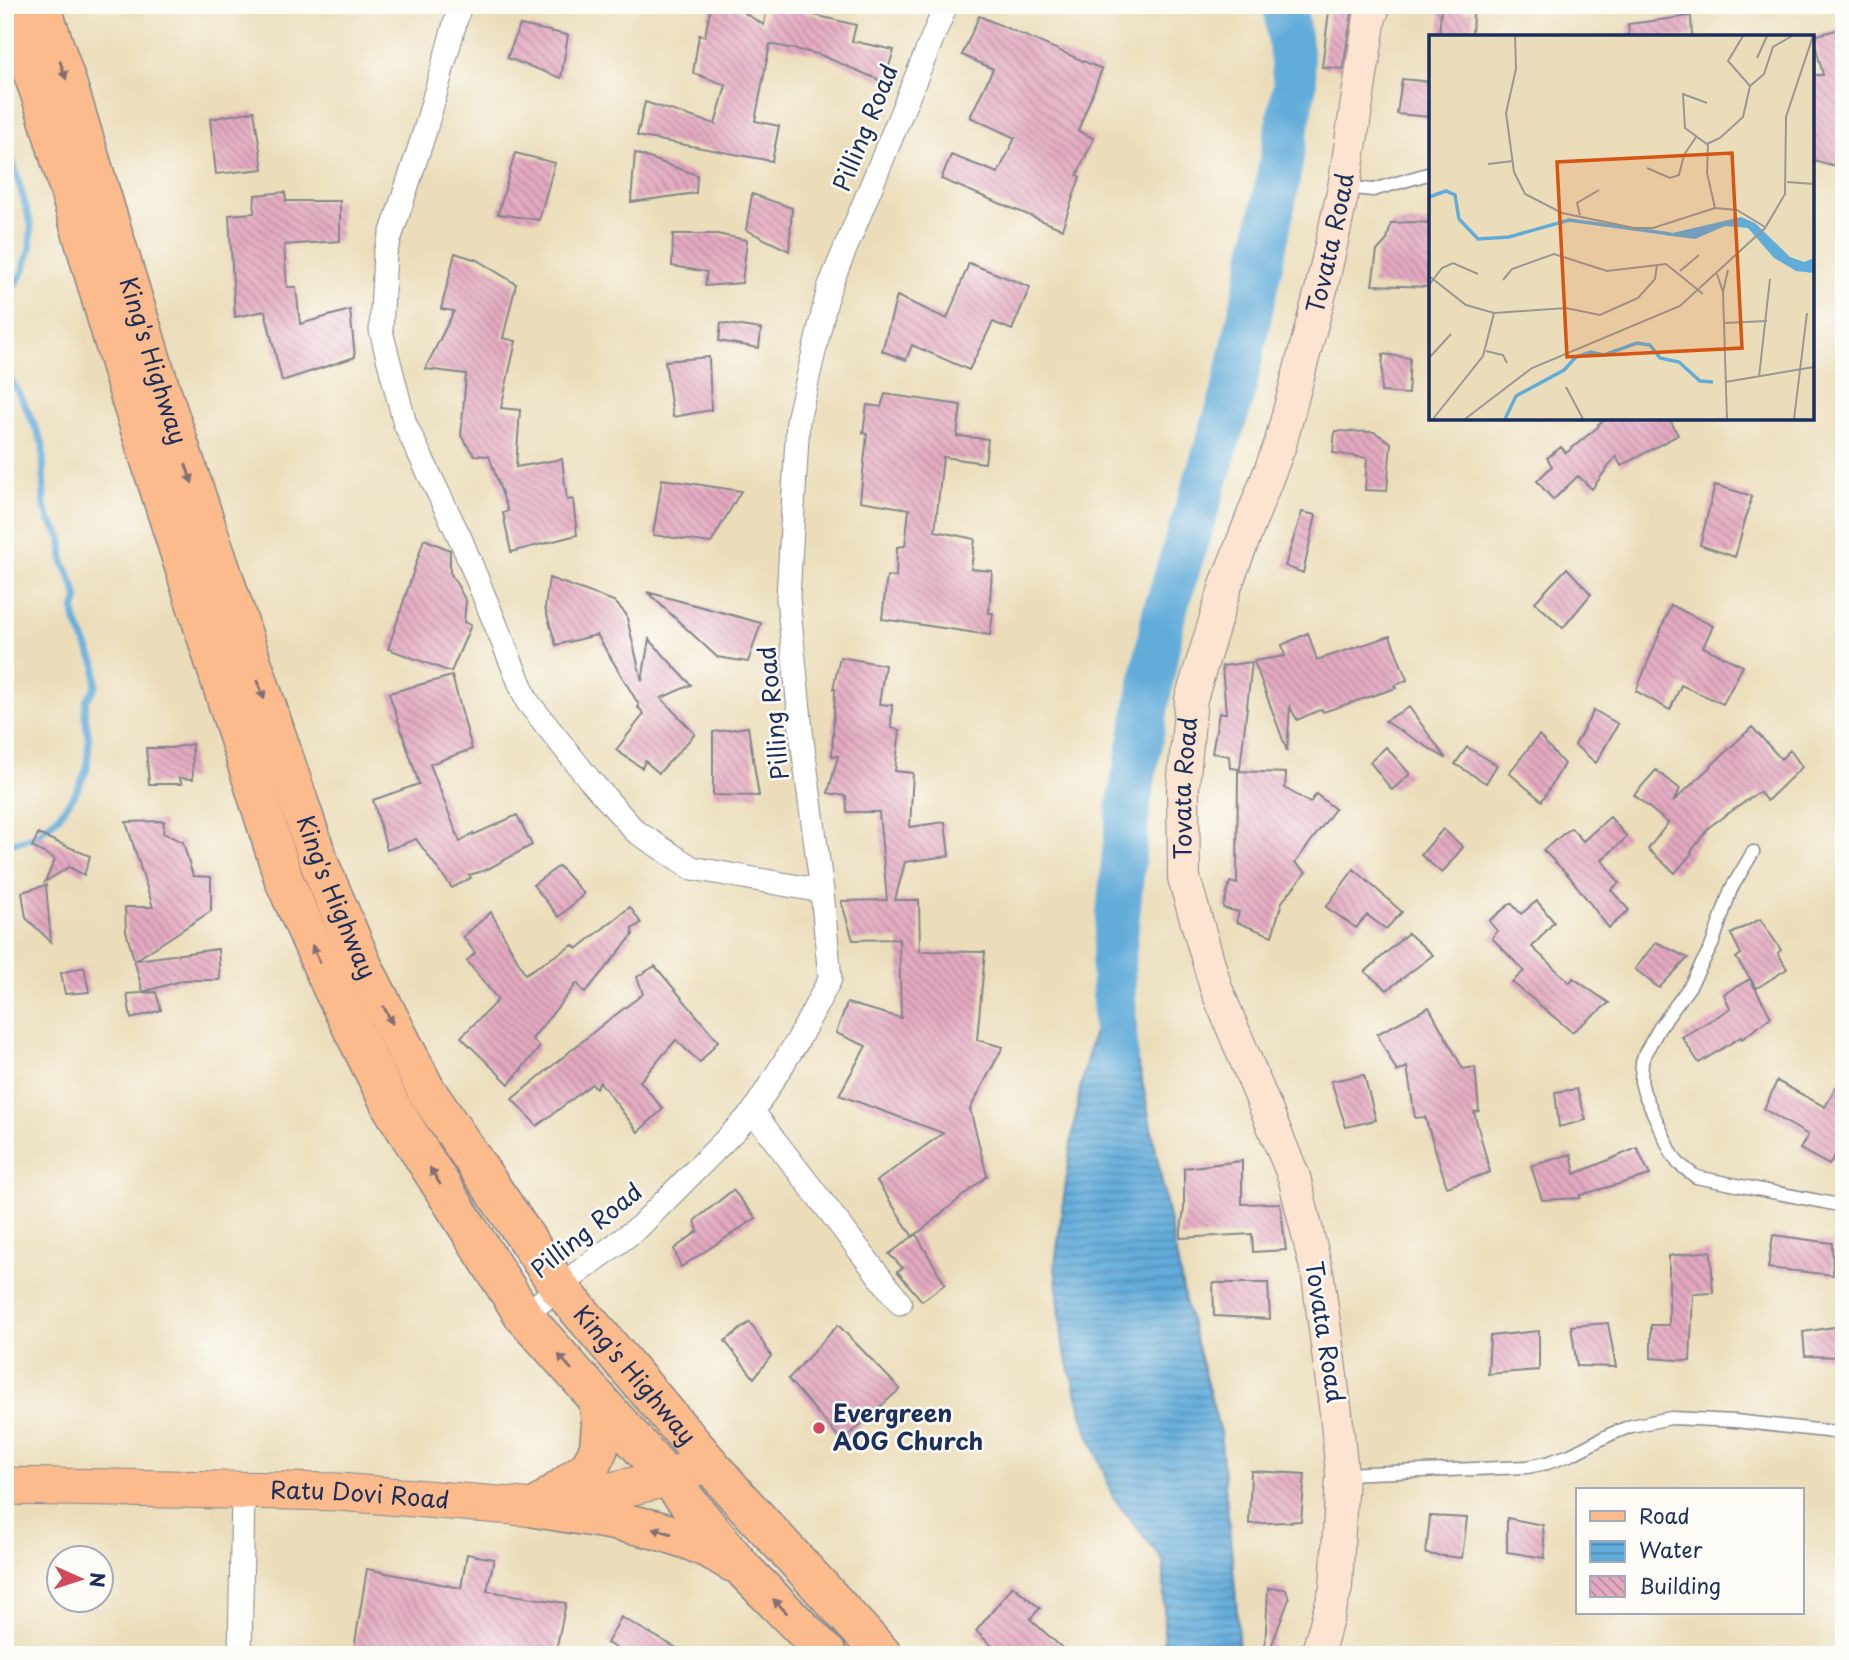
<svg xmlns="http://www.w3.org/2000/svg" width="1849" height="1660" viewBox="0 0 1849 1660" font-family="'Playpen Sans',sans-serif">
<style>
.water{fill:url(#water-rules);stroke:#3e6e9c;stroke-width:2}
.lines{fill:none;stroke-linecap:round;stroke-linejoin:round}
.stream{stroke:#62acda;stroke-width:7}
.river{stroke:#62acda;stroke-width:44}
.building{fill:url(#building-back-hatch)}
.lane-casing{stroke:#83868c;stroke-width:15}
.street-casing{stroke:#83868c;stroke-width:25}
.secondary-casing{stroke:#83868c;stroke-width:34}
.primary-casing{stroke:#83868c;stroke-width:39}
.highway-casing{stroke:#83868c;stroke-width:41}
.lane{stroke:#fff;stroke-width:12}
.street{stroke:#fff;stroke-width:23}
.secondary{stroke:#fde4d1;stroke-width:32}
.primary{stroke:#fbbb8d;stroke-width:37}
.highway{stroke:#fbbb8d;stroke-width:38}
.oneway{fill:#806e73}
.poi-dot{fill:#d1495b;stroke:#fdfcf7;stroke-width:2.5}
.labels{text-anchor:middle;stroke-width:5;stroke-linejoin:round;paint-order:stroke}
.street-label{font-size:24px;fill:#1b2f5e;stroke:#fdfcf7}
.poi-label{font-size:24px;font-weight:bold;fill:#1b2f5e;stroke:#fdfcf7;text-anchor:start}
.inset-river{fill:none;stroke:#62acda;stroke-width:3.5}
.inset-road{fill:none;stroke:#989795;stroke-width:2}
.view{fill:#d45514;fill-opacity:0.15;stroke:#d45514;stroke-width:3.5}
.inset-edge{fill:none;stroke:#1b2f5e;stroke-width:3.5}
</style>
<defs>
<pattern id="water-rules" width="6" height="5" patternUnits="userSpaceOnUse" patternTransform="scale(1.75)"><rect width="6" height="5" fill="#62acda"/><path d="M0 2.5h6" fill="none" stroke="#508cb4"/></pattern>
<pattern id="building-back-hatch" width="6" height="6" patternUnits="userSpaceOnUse" patternTransform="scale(1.75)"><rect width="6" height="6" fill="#e4a9c0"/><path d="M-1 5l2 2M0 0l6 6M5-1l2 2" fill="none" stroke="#b88a9f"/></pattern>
</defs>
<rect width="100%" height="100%" fill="#fdfcf7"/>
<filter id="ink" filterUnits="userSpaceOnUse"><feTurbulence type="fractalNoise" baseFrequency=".0143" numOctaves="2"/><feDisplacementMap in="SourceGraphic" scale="14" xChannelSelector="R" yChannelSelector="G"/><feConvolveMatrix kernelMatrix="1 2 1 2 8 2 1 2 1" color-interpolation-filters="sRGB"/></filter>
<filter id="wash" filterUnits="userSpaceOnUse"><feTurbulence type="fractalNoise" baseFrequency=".00686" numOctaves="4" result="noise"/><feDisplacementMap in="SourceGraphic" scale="28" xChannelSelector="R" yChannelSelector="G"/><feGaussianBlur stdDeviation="1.57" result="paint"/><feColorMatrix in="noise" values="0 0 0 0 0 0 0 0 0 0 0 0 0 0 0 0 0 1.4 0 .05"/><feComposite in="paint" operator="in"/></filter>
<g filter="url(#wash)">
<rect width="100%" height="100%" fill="#ebddb9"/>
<path class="water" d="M 1107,977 L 1140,1070 L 1186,1305 L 1220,1432 L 1236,1599 L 1239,1655 L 1162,1655 L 1164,1637 L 1164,1562 L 1113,1497 L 1084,1421 L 1063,1345 L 1055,1265 L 1070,1150 L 1081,1084 Z"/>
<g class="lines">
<path class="stream" d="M 5,135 L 31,225 L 30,249 L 22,274 L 5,299
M 5,370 L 23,401 L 43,444 L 44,505 L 50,521 L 62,538 L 63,562 L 70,576 L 78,598 L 74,610 L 76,622 L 96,666 L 96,686 L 86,701 L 85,716 L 89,740 L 87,769 L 75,794 L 58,817 L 36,836 L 5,846"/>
<path class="river" d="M 1116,1057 L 1113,966 L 1129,803 L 1164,614 L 1233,393 L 1272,212 L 1295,84 L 1285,5"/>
</g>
<g id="blocks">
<path class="building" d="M 711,5 L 732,5 L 764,25 L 767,5 L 773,5 L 856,25 L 852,41 L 894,50 L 884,82 L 818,54 L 770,44 L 755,121 L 779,126 L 772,161 L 637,136 L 645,102 L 715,124 L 726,85 L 693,73 L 699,35 L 705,36 Z
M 1441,9 L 1473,12 L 1472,37 L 1439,37 Z
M 1329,11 L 1352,13 L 1343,69 L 1322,67 Z
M 979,16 L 1102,69 L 1078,131 L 1094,138 L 1077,175 L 1080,177 L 1062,229 L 941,179 L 951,155 L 998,173 L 1015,138 L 970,117 L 993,69 L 962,55 Z
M 1691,16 L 1692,37 L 1629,37 L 1628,24 Z
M 520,25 L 568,35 L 561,78 L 507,58 Z
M 1844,28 L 1844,168 L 1812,160 L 1812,75 L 1823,75 L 1813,36 Z
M 1402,79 L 1431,82 L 1431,117 L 1397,114 Z
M 254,111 L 263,169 L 216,174 L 210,119 Z
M 515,153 L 555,163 L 539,220 L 498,214 Z
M 635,153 L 697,175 L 696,193 L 631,202 Z
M 285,192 L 286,201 L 340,201 L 340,241 L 284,245 L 287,287 L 296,287 L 300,324 L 350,310 L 355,357 L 282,381 L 265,311 L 235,317 L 229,215 L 254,213 L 255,195 Z
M 752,194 L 792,208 L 789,251 L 746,230 Z
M 1414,222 L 1431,223 L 1431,287 L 1372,285 L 1377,251 L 1387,240 L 1391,223 Z
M 673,234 L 717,234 L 747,240 L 742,283 L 705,286 L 707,272 L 672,266 Z
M 455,253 L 477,260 L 516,284 L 503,338 L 516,341 L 501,408 L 520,410 L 516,467 L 562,459 L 567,500 L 573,499 L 577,535 L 511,552 L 503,513 L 508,511 L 489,456 L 474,455 L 461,436 L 466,374 L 425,369 L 454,311 L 441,309 Z
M 969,263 L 1030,287 L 1012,330 L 993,322 L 969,370 L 912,345 L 906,360 L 882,351 L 897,296 L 947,319 Z
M 721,323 L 761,329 L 759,348 L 719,341 Z
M 1383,354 L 1410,358 L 1408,394 L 1381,392 Z
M 709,357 L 711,410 L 673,417 L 665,361 Z
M 885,394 L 961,405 L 957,436 L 988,439 L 985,463 L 943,457 L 935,531 L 975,539 L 971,569 L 992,571 L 989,613 L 993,613 L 990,635 L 882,619 L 887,576 L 896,577 L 897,547 L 905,546 L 909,509 L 860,501 L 867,434 L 863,433 L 867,405 L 881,407 Z
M 1609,418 L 1669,418 L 1678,435 L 1621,466 L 1616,456 L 1592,489 L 1578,476 L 1553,500 L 1537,481 L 1552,466 L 1547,458 L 1561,447 L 1566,453 L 1599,426 L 1598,424 Z
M 1335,431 L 1374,432 L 1391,443 L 1387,491 L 1365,490 L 1367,458 L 1333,453 Z
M 662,479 L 741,491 L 711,543 L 653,535 Z
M 1715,485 L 1752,496 L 1735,557 L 1700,545 Z
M 1302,512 L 1316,515 L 1303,573 L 1285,566 Z
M 424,539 L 450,550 L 450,572 L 466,601 L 464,622 L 471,625 L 451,672 L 388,649 Z
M 1567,568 L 1591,594 L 1563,628 L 1535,602 Z
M 549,578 L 614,601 L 626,614 L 642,681 L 649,639 L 691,685 L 661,698 L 695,734 L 659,773 L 645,761 L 642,768 L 616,750 L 644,714 L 639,708 L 638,708 L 639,705 L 597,635 L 556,645 L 545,608 Z
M 647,592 L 761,623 L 748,662 L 717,657 Z
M 1671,605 L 1713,626 L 1703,647 L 1743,666 L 1723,704 L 1681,685 L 1670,710 L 1636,691 Z
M 1308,633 L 1317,660 L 1390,636 L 1407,680 L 1394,686 L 1396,688 L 1323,712 L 1322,709 L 1297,720 L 1290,707 L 1287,751 L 1254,661 L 1285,656 L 1282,645 Z
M 840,657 L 885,665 L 879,704 L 892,705 L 891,728 L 900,730 L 895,771 L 913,773 L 910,827 L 945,822 L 949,856 L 905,862 L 895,900 L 919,900 L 920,951 L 985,952 L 977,1040 L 1003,1047 L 970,1109 L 987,1176 L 913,1237 L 877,1181 L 943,1133 L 839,1095 L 866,1046 L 836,1033 L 847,1003 L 901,1018 L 899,939 L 853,940 L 841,901 L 887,900 L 879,812 L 847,812 L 846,796 L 828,793 L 838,756 L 832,756 L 835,689 L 833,689 Z
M 1252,662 L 1240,769 L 1230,768 L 1229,756 L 1212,753 L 1219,713 L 1226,713 L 1222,666 Z
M 452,676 L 472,749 L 430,764 L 460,842 L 473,833 L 473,835 L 517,815 L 532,845 L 486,870 L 469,875 L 471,878 L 452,888 L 416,839 L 387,850 L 373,800 L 419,784 L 389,693 Z
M 1409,707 L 1445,757 L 1445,758 L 1385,721 Z
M 1594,710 L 1618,724 L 1596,763 L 1575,745 Z
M 748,727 L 759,796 L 713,795 L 713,732 Z
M 1752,727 L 1781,759 L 1790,750 L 1802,767 L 1767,801 L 1759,792 L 1709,827 L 1691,852 L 1692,853 L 1675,873 L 1648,849 L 1668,823 L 1634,795 L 1656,770 L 1680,789 L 1673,802 Z
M 1539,735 L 1564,764 L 1542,801 L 1509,773 Z
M 192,744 L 193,779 L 179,778 L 182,784 L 149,784 L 146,748 L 172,748 Z
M 1386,747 L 1410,774 L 1392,790 L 1370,762 Z
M 1467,747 L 1497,765 L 1486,783 L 1455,764 Z
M 1238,771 L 1286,773 L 1285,788 L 1310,803 L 1316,794 L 1335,809 L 1295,863 L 1306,872 L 1282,902 L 1272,936 L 1236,922 L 1239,912 L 1223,908 L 1230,882 L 1237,884 Z
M 1610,817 L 1627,837 L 1602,860 L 1619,883 L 1611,890 L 1629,910 L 1609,928 L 1569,876 L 1543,850 L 1571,828 L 1583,841 Z
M 164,821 L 163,833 L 183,842 L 193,876 L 211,877 L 211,911 L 136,960 L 218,949 L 220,980 L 184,980 L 143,992 L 126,931 L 125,907 L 153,907 L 126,822 Z
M 1443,829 L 1463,847 L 1442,873 L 1421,855 Z
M 38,834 L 90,856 L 84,875 L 69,867 L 45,882 L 55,859 L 32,847 Z
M 559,866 L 584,894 L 559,917 L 533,885 Z
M 1354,869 L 1402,912 L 1386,929 L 1367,915 L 1356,928 L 1326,907 Z
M 46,885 L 51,942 L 26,918 L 22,892 Z
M 1537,901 L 1554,922 L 1532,947 L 1570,983 L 1573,978 L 1609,1003 L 1572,1032 L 1512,982 L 1524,971 L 1492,938 L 1497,931 L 1489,921 L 1511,903 L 1521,914 Z
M 630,907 L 641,923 L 632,929 L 633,935 L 585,993 L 577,983 L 532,1039 L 540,1047 L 509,1084 L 461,1037 L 498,1000 L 467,961 L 475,953 L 463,937 L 491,912 L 525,974 L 573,945 L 577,949 Z
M 1760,919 L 1781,950 L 1778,953 L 1787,969 L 1757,988 L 1736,958 L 1741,954 L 1731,934 Z
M 1408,933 L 1433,955 L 1387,990 L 1365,972 Z
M 1656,942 L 1688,958 L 1659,988 L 1635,969 Z
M 655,966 L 718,1041 L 700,1063 L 676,1040 L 640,1081 L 663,1109 L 638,1132 L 600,1082 L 596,1088 L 592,1084 L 537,1126 L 512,1099 L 602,1025 L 643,994 L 637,977 Z
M 84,967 L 89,992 L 65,994 L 61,973 Z
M 1750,979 L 1771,1017 L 1742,1039 L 1741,1037 L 1699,1063 L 1682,1037 L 1730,1009 L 1724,994 Z
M 156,992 L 161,1010 L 131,1019 L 127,994 Z
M 1429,1007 L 1463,1069 L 1475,1067 L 1479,1111 L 1474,1112 L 1490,1172 L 1447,1187 L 1425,1117 L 1415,1118 L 1407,1067 L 1397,1072 L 1377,1034 Z
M 1844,1074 L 1844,1142 L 1829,1165 L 1800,1149 L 1808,1135 L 1764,1109 L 1777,1081 L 1825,1107 Z
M 1364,1075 L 1376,1120 L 1346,1127 L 1331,1081 Z
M 1577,1089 L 1586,1120 L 1559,1127 L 1555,1092 Z
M 1637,1148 L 1650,1175 L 1580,1195 L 1580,1198 L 1542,1200 L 1531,1166 L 1571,1154 L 1575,1174 Z
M 1242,1161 L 1242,1204 L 1280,1203 L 1286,1250 L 1253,1252 L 1252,1234 L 1180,1238 L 1184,1209 L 1184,1168 Z
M 733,1190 L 756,1218 L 681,1267 L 674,1249 L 698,1231 L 695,1220 Z
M 916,1234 L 945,1284 L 922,1301 L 897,1271 L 903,1268 L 889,1254 Z
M 1773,1235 L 1832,1243 L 1833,1275 L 1768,1268 Z
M 1711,1251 L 1713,1293 L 1693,1294 L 1690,1361 L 1651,1358 L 1651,1325 L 1669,1325 L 1669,1256 Z
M 1213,1283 L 1268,1283 L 1270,1319 L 1214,1316 Z
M 750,1322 L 771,1356 L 754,1378 L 725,1341 Z
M 1608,1323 L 1616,1367 L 1577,1366 L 1571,1326 Z
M 838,1325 L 900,1389 L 842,1441 L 788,1379 Z
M 1840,1326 L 1841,1357 L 1805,1356 L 1803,1332 Z
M 1539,1331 L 1539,1370 L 1488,1374 L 1490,1336 Z
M 1251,1471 L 1305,1474 L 1301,1521 L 1249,1524 Z
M 1430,1516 L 1467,1518 L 1462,1558 L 1426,1554 Z
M 1507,1518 L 1543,1525 L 1545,1558 L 1507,1552 Z
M 467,1554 L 494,1559 L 487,1591 L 566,1603 L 555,1655 L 353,1655 L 367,1569 L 461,1588 Z
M 1013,1586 L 1040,1608 L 1030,1619 L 1070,1655 L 1001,1655 L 976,1631 Z
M 1268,1588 L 1286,1589 L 1289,1599 L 1269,1652 L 1265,1651 Z
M 621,1617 L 689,1655 L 628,1655 L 607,1643 Z"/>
</g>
</g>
<g filter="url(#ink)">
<use href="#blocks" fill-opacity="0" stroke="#83868c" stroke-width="2"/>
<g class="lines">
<g class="lane-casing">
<path id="lane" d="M 1344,187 L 1373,190 L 1431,173
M 1753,852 L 1731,889 L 1712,945 L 1690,986 L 1660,1027 L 1645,1053 L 1642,1062 L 1641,1081 L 1644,1093 L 1671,1152 L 1678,1163 L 1696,1177 L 1844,1206
M 1342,1474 L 1527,1467 L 1547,1463 L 1570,1455 L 1611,1434 L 1631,1426 L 1671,1418 L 1735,1421 L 1844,1433"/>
</g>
<g class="street-casing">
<path id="street" d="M 460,5 L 424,134 L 385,253 L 381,331 L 405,424 L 461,540 L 527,701 L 589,779 L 635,831 L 692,868 L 822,891
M 753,1112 L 900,1303
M 524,1316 L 559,1287 L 639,1227 L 753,1112 L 798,1040 L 830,979 L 822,891 L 802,740 L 788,598 L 798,420 L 829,288 L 946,5
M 240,1655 L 243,1491"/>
</g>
<g class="secondary-casing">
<g id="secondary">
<path id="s1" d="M 1317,1655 L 1336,1588 L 1342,1474 L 1336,1414 L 1318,1277 L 1294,1177 L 1216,988 L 1184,878 L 1183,788 L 1191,699 L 1227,582 L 1280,445 L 1321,290 L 1344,187 L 1370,17 L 1375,5"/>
</g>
</g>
<g class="primary-casing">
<g id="primary">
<path id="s2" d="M 5,1486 L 339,1492 L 536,1508 L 668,1478 L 708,1462"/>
</g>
</g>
<g class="highway-casing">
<g id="highway">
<path d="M 8,5 L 44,105 L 131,401 L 284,880 L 331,986 L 391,1106 L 524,1316 L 668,1478 L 745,1571 L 828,1655"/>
<path id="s3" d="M 41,5 L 70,92 L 160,387 L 320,865 L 363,966 L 426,1090 L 559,1287 L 737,1496 L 883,1655"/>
<path d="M 536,1508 C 602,1520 673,1524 731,1562"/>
<path d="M 536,1508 L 590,1467 L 599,1448 L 601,1423 L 598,1399"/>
</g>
</g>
<use href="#lane" class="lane"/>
<use href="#street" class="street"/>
<use href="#secondary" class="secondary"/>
<use href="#primary" class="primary"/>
<use href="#highway" class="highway"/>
</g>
<defs><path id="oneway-solid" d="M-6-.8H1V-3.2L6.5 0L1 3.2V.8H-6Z" transform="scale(1.75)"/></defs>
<g class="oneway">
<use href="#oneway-solid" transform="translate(63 70) rotate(71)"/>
<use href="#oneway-solid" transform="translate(189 474) rotate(71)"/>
<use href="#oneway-solid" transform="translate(261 690) rotate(71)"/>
<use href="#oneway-solid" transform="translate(316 954) rotate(-114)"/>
<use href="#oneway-solid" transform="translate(388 1015) rotate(63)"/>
<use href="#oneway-solid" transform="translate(435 1176) rotate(-122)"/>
<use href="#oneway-solid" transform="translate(565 1362) rotate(-131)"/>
<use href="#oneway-solid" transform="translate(662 1531) rotate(-163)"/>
<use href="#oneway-solid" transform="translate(780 1606) rotate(-135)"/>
</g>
</g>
<circle class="poi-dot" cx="819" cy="1428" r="7"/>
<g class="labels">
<g class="street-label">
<text transform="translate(866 128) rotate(-68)" y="8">Pilling Road</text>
<text dy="8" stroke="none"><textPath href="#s1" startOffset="1461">Tovata Road</textPath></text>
<text dy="8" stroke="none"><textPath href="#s3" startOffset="373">King's Highway</textPath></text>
<text transform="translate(774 713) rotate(-96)" y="8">Pilling Road</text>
<text dy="8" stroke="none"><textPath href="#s1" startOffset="894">Tovata Road</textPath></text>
<text dy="8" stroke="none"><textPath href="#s3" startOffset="940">King's Highway</textPath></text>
<text transform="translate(587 1231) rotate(-39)" y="8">Pilling Road</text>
<text transform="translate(1324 1332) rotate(81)" y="8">Tovata Road</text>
<text dy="8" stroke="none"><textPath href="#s3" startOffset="1507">King's Highway</textPath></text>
<text dy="8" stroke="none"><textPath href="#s2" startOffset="355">Ratu Dovi Road</textPath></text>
</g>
<g class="poi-label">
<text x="833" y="1422">Evergreen<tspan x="833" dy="28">AOG Church</tspan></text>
</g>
</g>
<g transform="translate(1429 35)">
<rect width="385" height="385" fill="#ebddb9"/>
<path d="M 312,182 L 326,188 L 361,222 L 375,227 L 385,223 L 385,238 L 367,236 L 345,223 L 319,193 L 296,191 L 266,204 L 235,200 Z" fill="#62acda"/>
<path class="inset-river" d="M 0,162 L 17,156 L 26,160 L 30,184 L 49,204 L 80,202 L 140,185 L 242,199M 76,384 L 87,361 L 135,335 L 147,322 L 162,317 L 175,320 L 208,308 L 221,310 L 231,323 L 250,327 L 271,346 L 284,347"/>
<path class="inset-road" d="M 86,1 L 87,34 L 77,78 L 85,137 L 96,159 L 133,178 L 205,193 L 224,193 L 286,173 L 308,175 L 336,192M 314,1 L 299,26 L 321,51 L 335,39 L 344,12 L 363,1M 328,23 L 338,1M 278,68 L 254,59 L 256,93 L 279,110 L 278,138 L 286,173M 278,109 L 291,103 L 314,82 L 321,51M 59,129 L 84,126M 218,133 L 241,143 L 250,140 L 255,120 L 267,102M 358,147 L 385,149M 151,180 L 148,168 L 170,155M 251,236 L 270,220M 288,239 L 294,257 L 298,384M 0,241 L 37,270 L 65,278 L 137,273 L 171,280 L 209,263 L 226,244 L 228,230M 74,245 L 83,234 L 125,219 L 178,236 L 237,229 L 274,259M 0,250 L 13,233 L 24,228 L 49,239M 294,257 L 299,235M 295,288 L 338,286M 57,316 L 74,320 L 78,328M 0,323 L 22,299M 330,342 L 341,244M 296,347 L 385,332M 137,352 L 154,384M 4,384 L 54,321 L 65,278M 36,384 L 103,333 L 251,271 L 336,193 L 356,159 L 357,82 L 384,1M 365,384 L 378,278"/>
<path class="view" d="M 303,118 L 313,313 L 138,322 L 128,127 Z"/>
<rect width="385" height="385" class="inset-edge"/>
</g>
<rect width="1849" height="1660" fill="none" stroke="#fdfcf7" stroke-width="28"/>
<rect x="1576" y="1488" width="228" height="126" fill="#fdfcf7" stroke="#a3aaba" stroke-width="2"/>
<rect x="1590" y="1511" width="35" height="10" fill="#fbbb8d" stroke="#a3aaba" stroke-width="2"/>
<text x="1639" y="1524" font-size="21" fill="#1b2f5e">Road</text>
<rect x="1590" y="1541" width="35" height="21" fill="url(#water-rules)" stroke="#a3aaba" stroke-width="2"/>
<text x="1639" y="1558" font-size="21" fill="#1b2f5e">Water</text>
<rect x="1590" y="1576" width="35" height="21" fill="url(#building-back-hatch)" stroke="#a3aaba" stroke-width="2"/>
<text x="1639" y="1594" font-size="21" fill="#1b2f5e">Building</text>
<g transform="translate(80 1579) rotate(93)"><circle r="33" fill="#fdfcf7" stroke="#a3aaba" stroke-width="2"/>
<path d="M0-5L12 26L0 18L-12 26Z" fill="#d1495b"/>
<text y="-10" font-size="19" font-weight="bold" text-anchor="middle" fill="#1b2f5e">N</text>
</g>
</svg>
